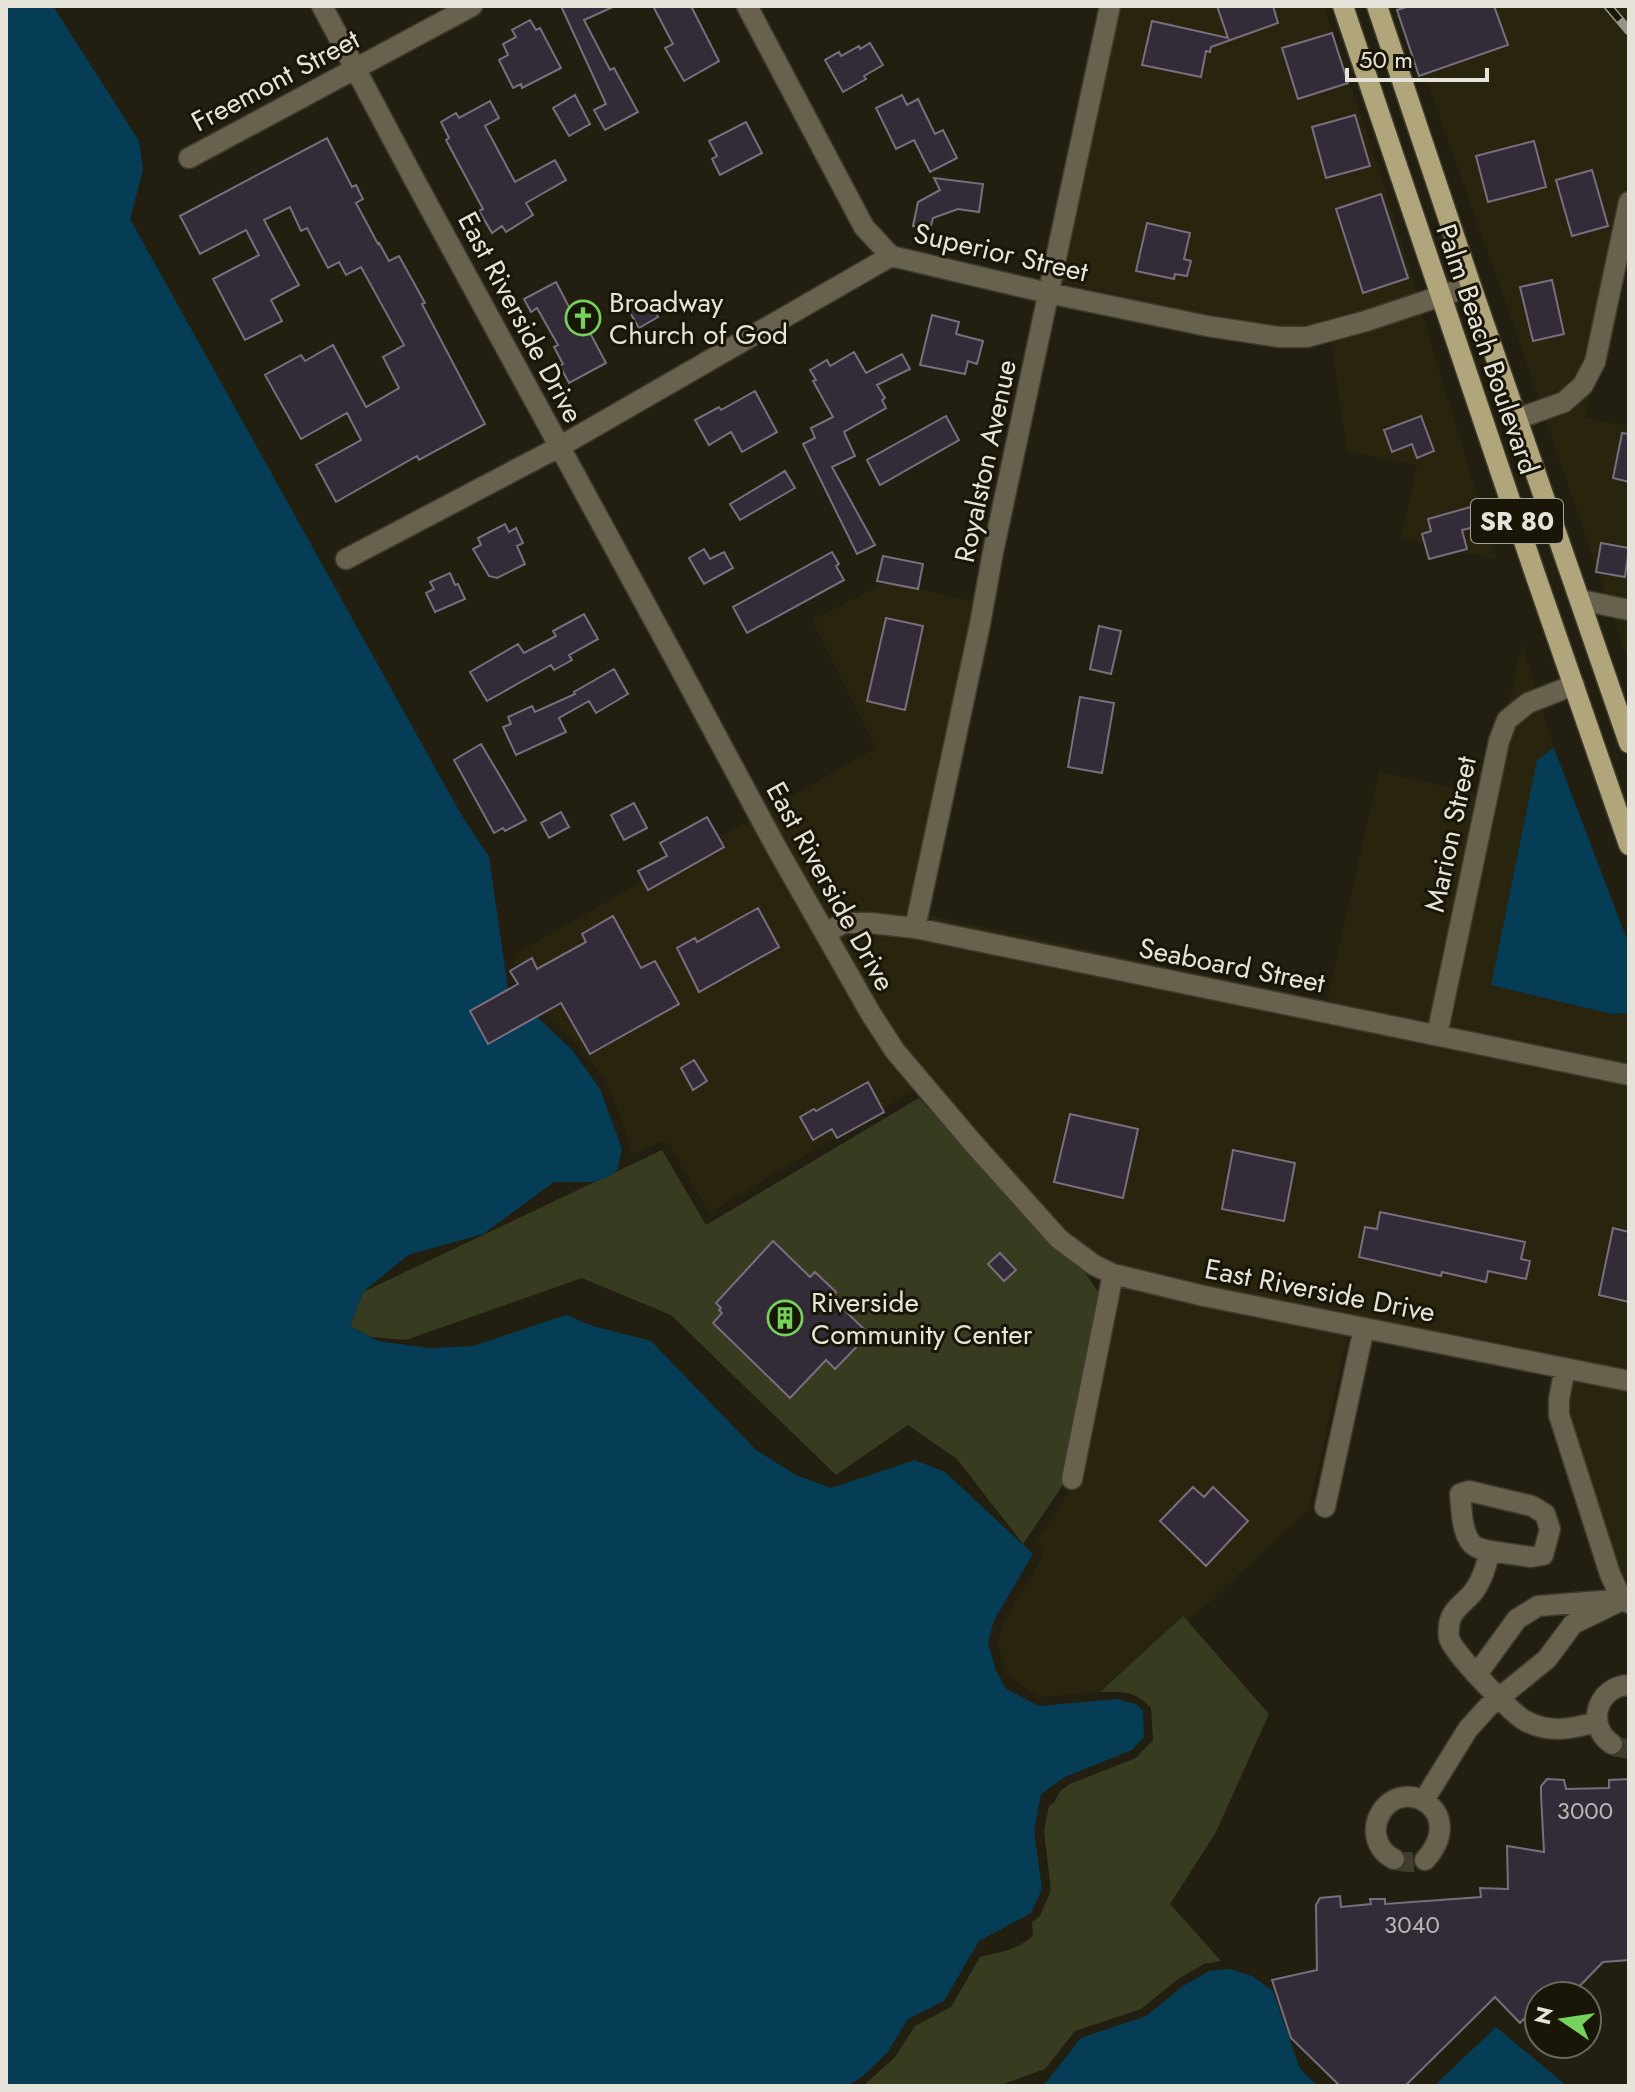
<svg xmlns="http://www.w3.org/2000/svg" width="1635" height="2092" viewBox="0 0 1635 2092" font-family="Jost,sans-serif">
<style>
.built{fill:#29240e}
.green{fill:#373c21}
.water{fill:#053d56}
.building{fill:#342b39;stroke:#796e7e;stroke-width:2}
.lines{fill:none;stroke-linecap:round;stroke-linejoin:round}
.minor-tunnel{stroke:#3f3d2e;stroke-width:20;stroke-dasharray:20 10;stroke-linecap:butt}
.minor-casing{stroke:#3d3b2c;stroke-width:23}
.major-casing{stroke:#3d3b2c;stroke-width:23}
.minor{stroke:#67614e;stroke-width:20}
.major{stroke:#b1a57c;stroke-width:20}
.rail-casing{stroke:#969488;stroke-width:9}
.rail{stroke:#191507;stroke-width:6;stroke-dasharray:18;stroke-linecap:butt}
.labels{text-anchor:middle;stroke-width:6;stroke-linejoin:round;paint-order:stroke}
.number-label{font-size:24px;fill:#bab6b2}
.shield{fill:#191507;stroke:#a8a69b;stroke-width:2}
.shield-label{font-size:26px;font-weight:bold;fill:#e6e4da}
.street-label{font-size:28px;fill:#e6e4da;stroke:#191507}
.poi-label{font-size:28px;fill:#e6e4da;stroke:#191507;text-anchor:start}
</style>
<rect width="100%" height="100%" fill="#221f10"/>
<path class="built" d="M 1115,6 L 1324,6 L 1383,183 L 1417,294 L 1313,325 L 1279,327 L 1213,317 L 1057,281 Z
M 1400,6 L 1629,6 L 1629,222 L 1585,417 L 1629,427 L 1629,664 L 1511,317 Z
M 1422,314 L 1497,560 L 1401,538 L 1417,465 L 1347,451 L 1331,341 Z
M 888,581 L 984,604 L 916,912 L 1327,1001 L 1379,771 L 1488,797 L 1522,643 L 1554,748 L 1537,761 L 1491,985 L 1611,1014 L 1629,1013 L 1629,1608 L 1608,1582 L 1556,1363 L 1348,1334 L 1309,1509 L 1188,1622 L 1183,1617 L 1100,1692 L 1041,1697 L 1024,1688 L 1006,1672 L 998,1643 L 1002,1623 L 1042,1558 L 1042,1550 L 1035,1543 L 1076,1480 L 1107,1288 L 1092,1266 L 919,1090 L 913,1091 L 709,1213 L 669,1144 L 661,1142 L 630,1155 L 631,1146 L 608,1085 L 579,1046 L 517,986 L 514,966 L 517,953 L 876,748 L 812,620 Z"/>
<path class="green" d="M 919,1098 L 1051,1245 L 1084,1271 L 1099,1293 L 1067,1479 L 1023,1544 L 957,1459 L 908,1425 L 836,1475 L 671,1315 L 582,1278 L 406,1340 L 371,1337 L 350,1326 L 363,1292 L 662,1150 L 706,1225 Z
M 1183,1616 L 1269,1714 L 1216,1832 L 1170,1904 L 1221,1961 L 1204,1964 L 1178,1979 L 1141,2009 L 1075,2031 L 1045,2069 L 998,2086 L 863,2086 L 895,2057 L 915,2026 L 951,2007 L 980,1957 C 1001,1952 1016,1950 1033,1936 L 1032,1922 L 1040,1916 L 1051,1890 L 1044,1831 L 1049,1806 L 1054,1803 L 1060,1791 L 1070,1784 L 1136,1758 L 1153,1740 L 1151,1708 C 1136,1691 1122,1691 1100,1692 Z"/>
<path class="water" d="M 6,6 L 53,6 L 139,141 L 143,170 L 130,219 L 462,816 L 489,857 L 508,989 L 573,1051 L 600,1089 L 622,1149 L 617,1170 L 610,1176 L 593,1182 L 554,1182 L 483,1234 L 408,1255 L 363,1292 L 350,1326 L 378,1341 L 429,1348 L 473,1346 L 566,1315 L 593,1326 L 651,1341 L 756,1450 L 796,1475 L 831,1488 L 915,1460 L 945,1472 L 1033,1554 L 994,1620 L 988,1643 L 996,1671 L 1006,1689 L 1039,1706 L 1116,1699 L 1136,1704 L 1143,1711 L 1144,1737 L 1132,1750 L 1065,1777 L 1041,1794 L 1034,1831 L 1042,1889 L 1031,1913 L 979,1941 L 944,2001 L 908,2019 L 887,2053 L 862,2077 L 846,2086 L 6,2086 Z
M 1554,748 L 1629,945 L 1629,1013 L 1612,1014 L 1491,985 L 1537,760 Z
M 1230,1969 L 1252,1976 L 1273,1991 L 1300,2069 L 1317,2086 L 1043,2086 L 1081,2038 L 1146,2016 L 1183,1986 L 1209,1971 Z
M 1496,2027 L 1567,2086 L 1434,2086 Z"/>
<path class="building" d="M 561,6 L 615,6 L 584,20 L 610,70 L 614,68 L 638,112 L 605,130 L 594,110 L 606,104 Z
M 653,6 L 691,6 L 719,61 L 684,81 L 665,48 L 673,44 Z
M 1217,6 L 1273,6 L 1278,23 L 1211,47 L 1210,52 L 1206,51 L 1201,77 L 1142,65 L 1152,21 L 1228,38 Z
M 1410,6 L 1494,6 L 1508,45 L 1419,76 L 1397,10 Z
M 530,20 L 536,30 L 540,28 L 561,68 L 522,88 L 521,84 L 513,88 L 499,60 L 508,55 L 503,44 L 516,37 L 512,30 Z
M 1332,33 L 1348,83 L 1298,99 L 1282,48 Z
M 870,43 L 883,65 L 864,76 L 866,79 L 843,92 L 825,60 L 839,52 L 841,56 L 859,46 L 860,49 Z
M 575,95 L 590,124 L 569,136 L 553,108 Z
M 902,95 L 907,105 L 918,99 L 935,134 L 943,130 L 957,158 L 930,172 L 914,140 L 896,149 L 876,108 Z
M 490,101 L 499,118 L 485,126 L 515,182 L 555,160 L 566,180 L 526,203 L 533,215 L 506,232 L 502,226 L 492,233 L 479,211 L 483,209 L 446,140 L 449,138 L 441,122 L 456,113 L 459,118 Z
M 1355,115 L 1370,166 L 1326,178 L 1312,127 Z
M 746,122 L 762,153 L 720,175 L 712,159 L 717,156 L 709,141 Z
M 327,138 L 352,187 L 356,185 L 363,199 L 356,203 L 378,244 L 379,243 L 389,261 L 399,256 L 425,303 L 422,304 L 485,424 L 419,460 L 417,456 L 336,502 L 316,465 L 361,440 L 347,413 L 301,439 L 265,375 L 301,355 L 305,361 L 333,345 L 366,407 L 399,388 L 383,357 L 404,345 L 361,267 L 346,275 L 339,262 L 328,268 L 307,228 L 301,231 L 290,207 L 264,220 L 299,285 L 271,300 L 282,321 L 245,340 L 213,279 L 259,255 L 246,230 L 200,254 L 180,216 Z
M 1534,141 L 1546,187 L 1488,202 L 1476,156 Z
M 1592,170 L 1608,226 L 1572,236 L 1556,180 Z
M 934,178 L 983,184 L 979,212 L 958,209 L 933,218 L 930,229 L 913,226 L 918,202 L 940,190 Z
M 1381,194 L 1408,278 L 1363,293 L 1336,209 Z
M 1147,223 L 1190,233 L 1184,259 L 1191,261 L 1187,276 L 1175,274 L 1174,279 L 1136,271 Z
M 1552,280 L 1564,334 L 1533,341 L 1520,287 Z
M 556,282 L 582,332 L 588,329 L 606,363 L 569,383 L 560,366 L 563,364 L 554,347 L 558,345 L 537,308 L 531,312 L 524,299 Z
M 646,298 L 658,317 L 639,328 L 628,309 Z
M 932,315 L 959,322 L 956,334 L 983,341 L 977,364 L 968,361 L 965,374 L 920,365 Z
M 854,352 L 866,373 L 902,354 L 910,369 L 877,385 L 885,398 L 882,400 L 886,408 L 844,432 L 855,456 L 832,467 L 875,545 L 857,554 L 803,444 L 815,438 L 811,428 L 833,417 L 813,381 L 816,380 L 810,370 L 827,360 L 830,366 Z
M 755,391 L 777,432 L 742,452 L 731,432 L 709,445 L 695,420 L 719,407 L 721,410 Z
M 946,416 L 959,440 L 880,485 L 867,460 Z
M 1421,416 L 1434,451 L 1417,458 L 1412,444 L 1392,452 L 1384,430 Z
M 1622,433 L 1629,434 L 1629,482 L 1613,478 Z
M 785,471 L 795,488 L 740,520 L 730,504 Z
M 1474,506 L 1479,526 L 1462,530 L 1467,549 L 1429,559 L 1422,534 L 1431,531 L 1428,519 Z
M 505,524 L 509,532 L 516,528 L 523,543 L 517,546 L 525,564 L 497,578 L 489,576 L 473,549 L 481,545 L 478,538 Z
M 1601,543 L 1629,548 L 1625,577 L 1596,572 Z
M 704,549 L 710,559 L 724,552 L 733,568 L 704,584 L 689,558 Z
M 832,552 L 839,564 L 836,566 L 844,580 L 747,633 L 733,607 Z
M 883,556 L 923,564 L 918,589 L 877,581 Z
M 450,573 L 455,585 L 458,584 L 465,599 L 435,612 L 426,593 L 434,589 L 430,582 Z
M 584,614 L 598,639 L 569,655 L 572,660 L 554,670 L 551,665 L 487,701 L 470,672 L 518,644 L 524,653 L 556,636 L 553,631 Z
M 886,618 L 923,626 L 905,710 L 867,701 Z
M 1099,626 L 1121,631 L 1111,674 L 1090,669 Z
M 614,669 L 628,694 L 596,713 L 589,701 L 559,718 L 566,732 L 516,755 L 503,727 L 511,724 L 508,717 L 532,706 L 535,712 L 575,694 L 574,692 Z
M 1080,697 L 1114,703 L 1102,773 L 1068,767 Z
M 481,744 L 526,820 L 505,831 L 503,828 L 494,833 L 454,760 Z
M 634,803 L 647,828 L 624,840 L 611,815 Z
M 561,812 L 569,827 L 549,838 L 541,823 Z
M 707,817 L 724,847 L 648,890 L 638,871 L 667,856 L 660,843 Z
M 758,908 L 779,947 L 699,992 L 677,948 L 695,938 L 697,942 Z
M 613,916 L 641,968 L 655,961 L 679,1004 L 590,1054 L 561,1003 L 488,1044 L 470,1011 L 518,984 L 510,971 L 532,958 L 537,969 L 586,942 L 582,934 Z
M 694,1060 L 707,1081 L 693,1090 L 681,1068 Z
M 868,1082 L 884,1112 L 837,1138 L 832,1129 L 813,1140 L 800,1117 L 814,1109 L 816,1111 Z
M 1070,1114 L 1138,1129 L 1123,1198 L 1054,1182 Z
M 1233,1150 L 1295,1163 L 1284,1221 L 1222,1209 Z
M 1380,1212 L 1525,1242 L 1521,1259 L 1530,1261 L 1526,1279 L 1488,1271 L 1486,1282 L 1442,1272 L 1441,1276 L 1359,1257 L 1365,1227 L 1377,1229 Z
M 1613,1228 L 1629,1232 L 1629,1302 L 1599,1295 Z
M 773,1241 L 810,1277 L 815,1272 L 836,1292 L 831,1297 L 869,1334 L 835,1369 L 826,1360 L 790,1398 L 713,1323 L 722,1313 L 719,1310 L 721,1308 L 716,1303 Z
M 1000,1253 L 1016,1270 L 1004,1281 L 988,1264 Z
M 1193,1487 L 1204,1497 L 1213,1487 L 1248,1521 L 1206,1566 L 1160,1521 Z
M 1547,1779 L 1564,1780 L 1566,1789 L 1609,1788 L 1609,1780 L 1629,1779 L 1629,1960 L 1603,1962 L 1570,1996 L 1539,1996 L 1539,2003 L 1520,2023 L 1495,1997 L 1405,2086 L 1340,2086 L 1291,2038 L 1272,1980 L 1317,1970 L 1316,1905 L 1320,1898 L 1340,1896 L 1341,1907 L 1371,1904 L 1370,1899 L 1385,1899 L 1385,1904 L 1481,1897 L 1480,1888 L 1508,1889 L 1507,1846 L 1544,1852 L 1541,1795 L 1541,1786 Z"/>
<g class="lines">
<path class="minor-tunnel" d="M 1612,1744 L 1617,1747 L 1629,1749
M 1394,1859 C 1405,1864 1414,1862 1425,1860"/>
<g class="minor-casing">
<path id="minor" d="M 322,6 L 414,179 L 673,655 L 776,847 L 871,1014 L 895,1051 L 973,1143 L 1059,1239 L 1094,1265 L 1113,1274 L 1204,1296 L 1629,1381
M 747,6 L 864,227 L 891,256
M 189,158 L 472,6
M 1517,419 L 1564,402 L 1583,385 L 1595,362 L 1629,202
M 346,559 L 559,447 L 891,256 L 1048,293 L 1207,326 L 1279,337 L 1307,337 L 1366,321 L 1471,286
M 1581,600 L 1629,610
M 915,928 L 980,624 L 993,552 L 1110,6
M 825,933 L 844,923 L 870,923 L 915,928 L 1629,1075
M 1437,1035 L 1499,741 L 1507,720 L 1528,703 L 1574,685
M 1565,1368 L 1559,1399 L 1559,1415 L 1610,1574 L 1622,1600 L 1629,1603
M 1072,1479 L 1113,1274
M 1325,1507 L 1364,1328
M 1490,1551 C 1486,1550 1481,1549 1476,1547 C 1461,1538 1462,1510 1460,1494 L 1469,1491 L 1532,1506 L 1545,1514 L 1550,1529 L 1543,1555 L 1531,1557 L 1490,1551 C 1486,1565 1483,1579 1474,1591 C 1465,1603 1451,1609 1449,1625 C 1449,1629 1448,1634 1449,1638 C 1452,1652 1511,1712 1524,1720 C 1548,1734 1572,1729 1596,1722
M 1477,1674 L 1517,1619 L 1538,1606 L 1614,1600
M 1612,1744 C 1585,1726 1597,1686 1629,1685
M 1424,1800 L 1468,1729 L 1489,1706 L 1547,1659 L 1573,1624 L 1622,1600
M 1394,1859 C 1384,1854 1378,1846 1376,1835 C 1375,1826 1377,1818 1382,1811 C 1406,1775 1468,1813 1425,1860"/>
</g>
<g class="major-casing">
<path id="major" d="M 1343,6 L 1534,571 L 1629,845
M 1377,6 L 1471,286 L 1629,743"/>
</g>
<use href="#minor" class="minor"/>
<use href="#major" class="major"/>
<g class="rail-casing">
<path id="rail" d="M 1608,6 L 1629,31"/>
</g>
<use href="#rail" class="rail"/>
</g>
<defs>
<g id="church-ring" transform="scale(1.8)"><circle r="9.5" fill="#191507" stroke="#75d25b" stroke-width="1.5"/><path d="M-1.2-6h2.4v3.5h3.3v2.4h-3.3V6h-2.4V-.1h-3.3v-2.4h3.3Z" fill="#75d25b"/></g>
<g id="building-ring" transform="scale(1.8)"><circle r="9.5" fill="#191507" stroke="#75d25b" stroke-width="1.5"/><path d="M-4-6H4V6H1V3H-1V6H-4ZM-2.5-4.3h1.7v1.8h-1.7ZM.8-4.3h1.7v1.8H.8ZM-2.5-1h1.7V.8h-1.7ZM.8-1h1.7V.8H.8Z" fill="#75d25b"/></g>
</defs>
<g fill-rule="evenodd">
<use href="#church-ring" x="583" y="318"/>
<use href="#building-ring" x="785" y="1318"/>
</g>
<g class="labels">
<g class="number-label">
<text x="1585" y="1819">3000</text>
<text x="1412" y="1933">3040</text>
</g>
<rect class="shield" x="1471" y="499" width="92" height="44" rx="6"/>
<g class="shield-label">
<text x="1517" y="530">SR 80</text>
</g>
<g class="street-label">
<text transform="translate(275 80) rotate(-28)" y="10">Freemont Street</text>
<text transform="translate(1001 252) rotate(13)" y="10">Superior Street</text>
<text transform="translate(521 317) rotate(62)" y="10">East Riverside Drive</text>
<text transform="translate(1488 349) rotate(71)" y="10">Palm Beach Boulevard</text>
<text transform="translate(985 461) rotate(-78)" y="10">Royalston Avenue</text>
<text transform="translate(1450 834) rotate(-78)" y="10">Marion Street</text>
<text transform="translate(831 886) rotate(61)" y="10">East Riverside Drive</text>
<text transform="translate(1232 965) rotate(11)" y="10">Seaboard Street</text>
<text transform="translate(1320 1290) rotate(11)" y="10">East Riverside Drive</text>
</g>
<g class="poi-label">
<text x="609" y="312">Broadway<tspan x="609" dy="32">Church of God</tspan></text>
<text x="811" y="1312">Riverside<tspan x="811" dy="32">Community Center</tspan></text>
</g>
</g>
<rect width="1635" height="2092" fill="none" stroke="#e6e4da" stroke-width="16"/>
<g transform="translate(1563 2020) rotate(283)"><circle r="38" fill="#191507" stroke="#6b685b" stroke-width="2"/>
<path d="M0-6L14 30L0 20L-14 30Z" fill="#75d25b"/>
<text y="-12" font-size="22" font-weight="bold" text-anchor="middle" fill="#e6e4da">N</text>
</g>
<path d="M1347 68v12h140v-12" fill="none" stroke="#e6e4da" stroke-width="4"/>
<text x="1359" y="68" font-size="24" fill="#e6e4da" stroke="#191507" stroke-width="6" paint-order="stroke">50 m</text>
</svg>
